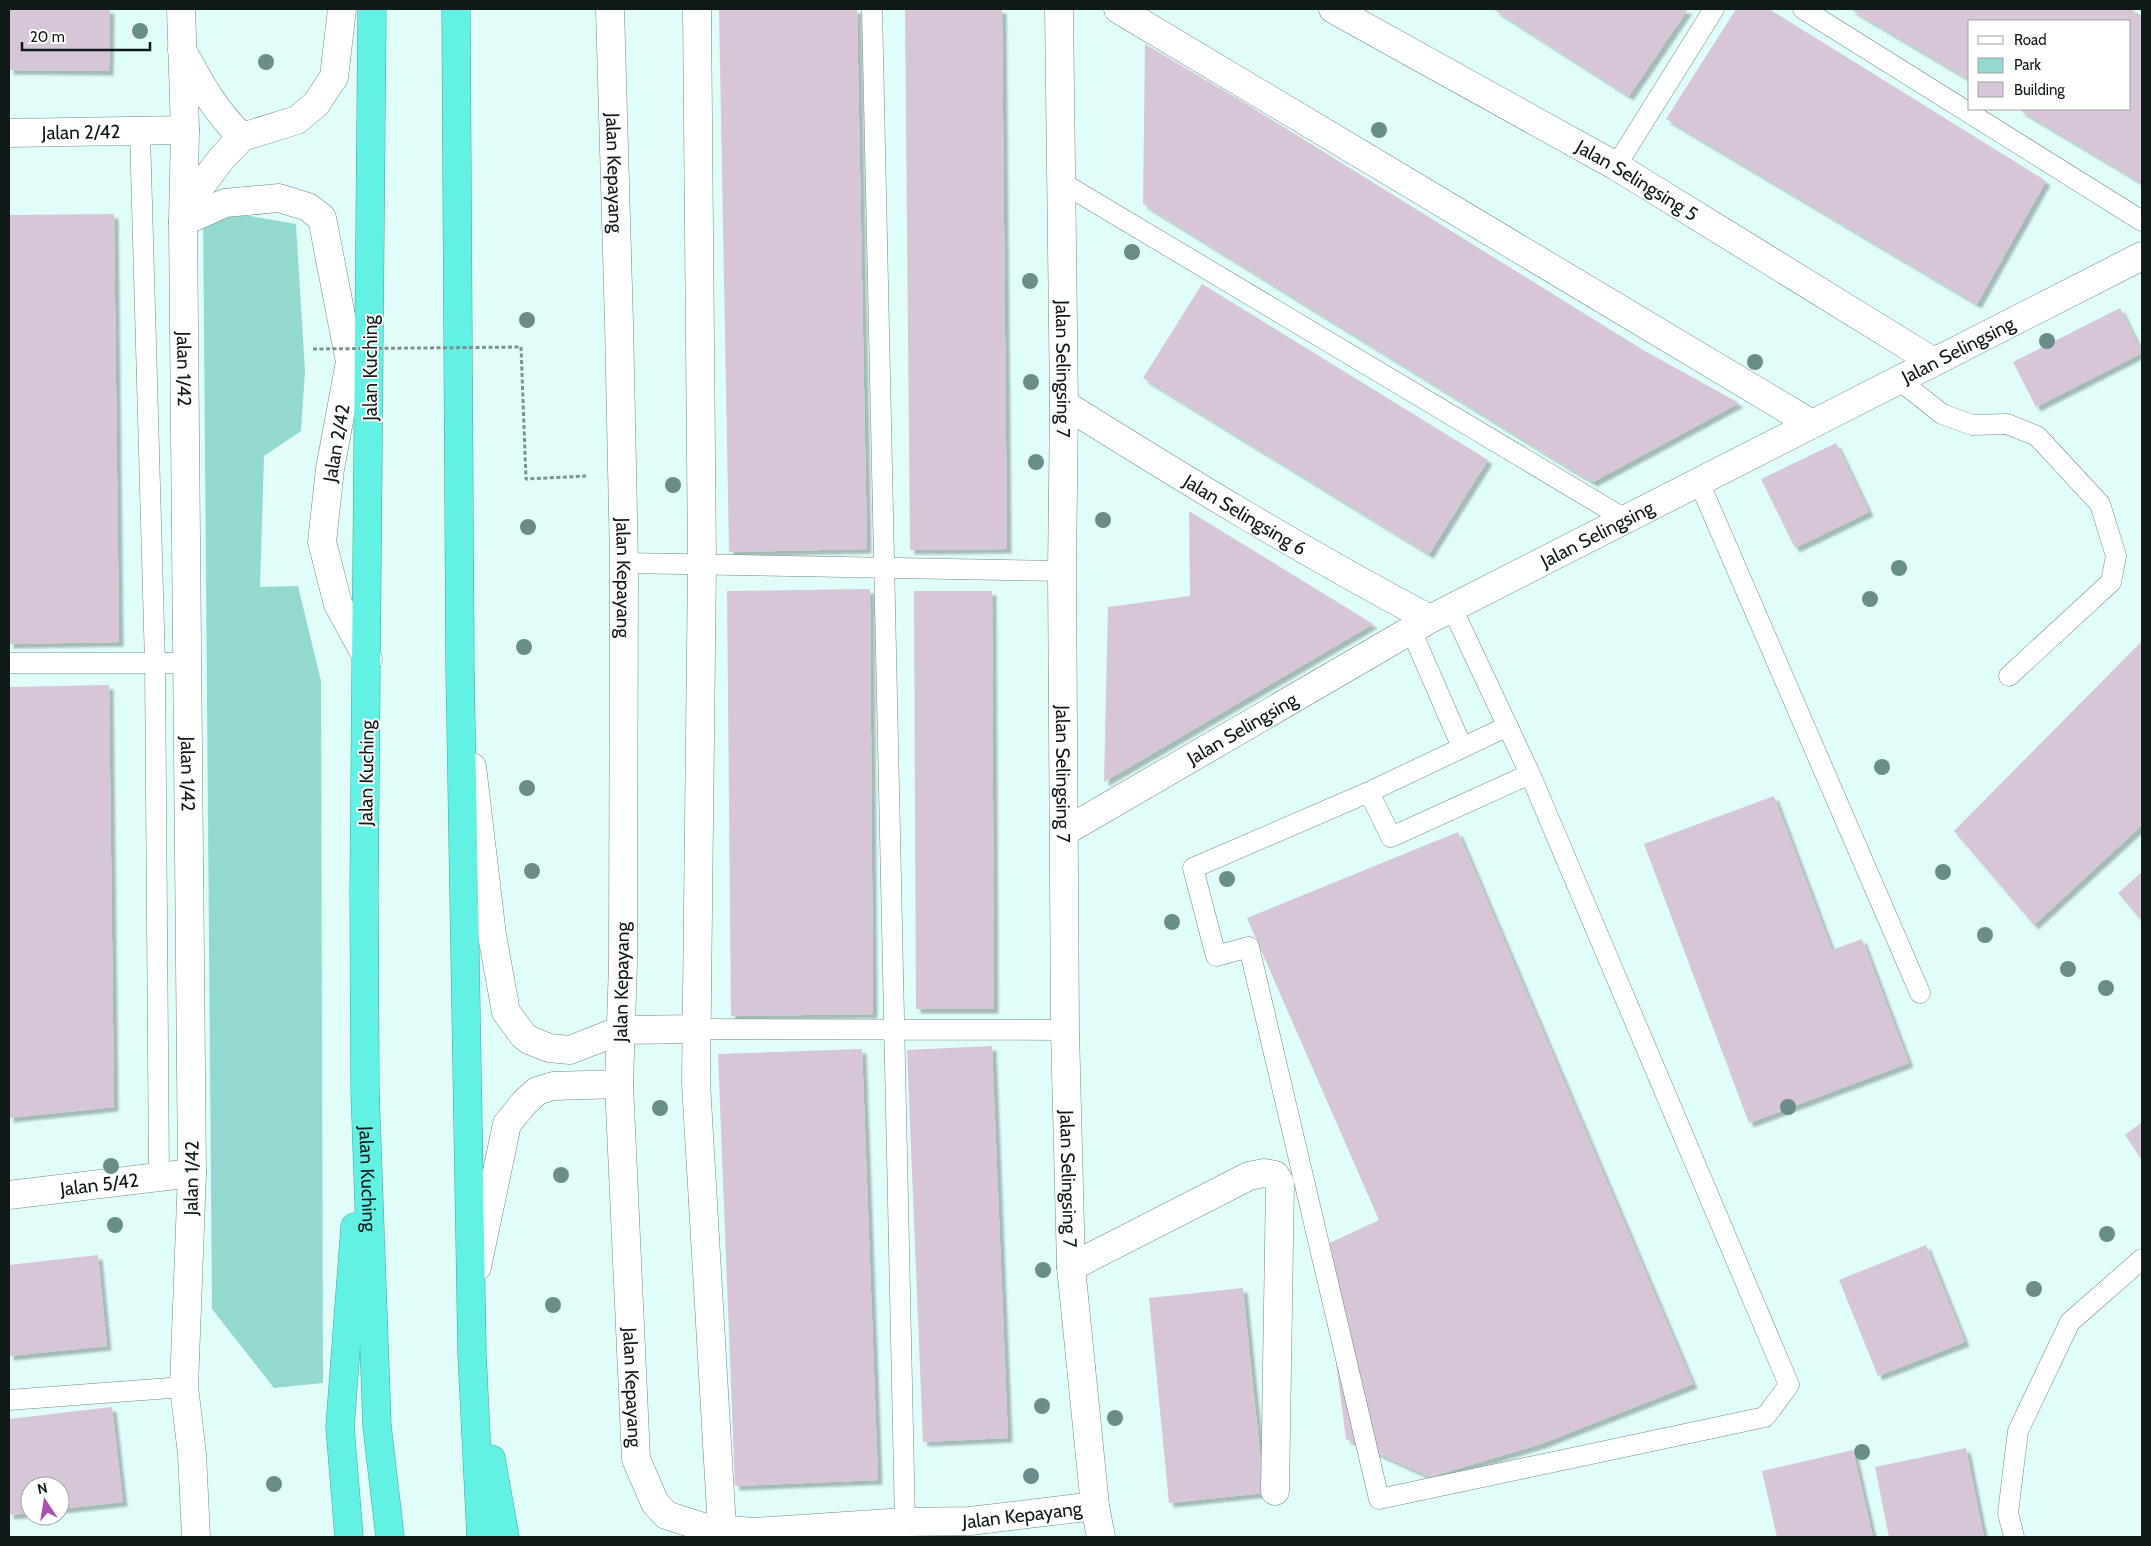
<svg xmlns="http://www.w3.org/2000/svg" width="2151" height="1546" viewBox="0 0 2151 1546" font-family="Cabin,sans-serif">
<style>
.green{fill:#93d9d0}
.building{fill:#d6c6d7;filter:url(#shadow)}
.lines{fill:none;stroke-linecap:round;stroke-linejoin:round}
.lane-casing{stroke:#708a86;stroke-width:21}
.street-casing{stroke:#708a86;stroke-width:29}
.secondary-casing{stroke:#708a86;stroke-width:29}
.highway-casing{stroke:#46a59c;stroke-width:29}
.path{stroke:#7f9290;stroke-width:3;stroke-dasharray:4 2.5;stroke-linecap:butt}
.lane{stroke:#fff;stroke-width:20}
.street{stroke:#fff;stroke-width:28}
.secondary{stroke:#fff;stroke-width:28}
.highway{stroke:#63f1e3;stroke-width:28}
.path-bridge{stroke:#7f9290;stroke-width:3;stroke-dasharray:4 2.5;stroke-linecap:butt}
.tree{fill:#6b8c89}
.labels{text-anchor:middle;stroke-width:4;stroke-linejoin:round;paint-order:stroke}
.street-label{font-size:19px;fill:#0f1918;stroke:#fff}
</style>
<defs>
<filter id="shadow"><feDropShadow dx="4.5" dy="4.5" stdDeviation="1" flood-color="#0004"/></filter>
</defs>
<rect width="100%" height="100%" fill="#e1fdf9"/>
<path class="green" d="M 203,208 L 296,224 L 305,371 L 301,431 L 264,456 L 260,587 L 298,586 L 321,681 L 323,1383 L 274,1388 L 212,1309 Z"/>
<path class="building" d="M 9,9 L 110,9 L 109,71 L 9,70 Z
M 719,9 L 857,9 L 867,549 L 729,552 Z
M 905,9 L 1002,9 L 1007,549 L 910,550 Z
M 1493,9 L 1688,9 L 1629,96 Z
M 1736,9 L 1769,9 L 2046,181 L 1977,304 L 1666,119 Z
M 1850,9 L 2130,9 L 2142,16 L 2142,183 L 2018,109 L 2130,109 L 2130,21 L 1970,21 L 1970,80 Z
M 1145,44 L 1248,105 L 1643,350 L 1739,403 L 1593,482 L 1569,468 L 1143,204 Z
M 114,214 L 119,642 L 9,644 L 9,215 Z
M 1202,284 L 1488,460 L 1429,554 L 1143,378 Z
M 2120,308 L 2142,353 L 2036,407 L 2013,362 Z
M 1836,443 L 1869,512 L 1795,548 L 1761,479 Z
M 1189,511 L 1373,624 L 1104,782 L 1108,607 L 1190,596 Z
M 870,589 L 873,1014 L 731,1016 L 727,591 Z
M 914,591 L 992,591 L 994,1009 L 916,1009 Z
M 2142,641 L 2142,825 L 2034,925 L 1954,831 Z
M 109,685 L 114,1107 L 9,1118 L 9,687 Z
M 1774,796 L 1832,950 L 1862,939 L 1909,1063 L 1749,1123 L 1644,844 Z
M 1458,832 L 1693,1384 L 1541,1444 L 1430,1477 L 1346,1439 L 1321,1247 L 1379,1220 L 1247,918 Z
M 2142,872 L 2142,921 L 2118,893 Z
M 992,1046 L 1008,1438 L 923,1442 L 907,1050 Z
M 862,1049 L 878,1480 L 735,1486 L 718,1054 Z
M 2142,1122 L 2142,1160 L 2125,1135 Z
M 1926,1245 L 1965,1342 L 1878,1376 L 1839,1280 Z
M 98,1255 L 107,1346 L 9,1356 L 9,1265 Z
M 1243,1288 L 1264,1493 L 1169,1503 L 1149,1298 Z
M 112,1407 L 123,1502 L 60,1509 L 60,1486 L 30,1486 L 30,1513 L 9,1515 L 9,1419 Z
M 1966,1448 L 1984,1537 L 1889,1537 L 1875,1467 Z
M 1853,1450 L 1873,1537 L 1777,1537 L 1762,1471 Z"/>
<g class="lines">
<g class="lane-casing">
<path id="lane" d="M 872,9 C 883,513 896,1017 905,1522
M 1803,9 L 2142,221
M 140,133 L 155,663 L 159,1177
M 1616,166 L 1714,9
M 1061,182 L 1625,519
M 1899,380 L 1942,414 L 1972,425 L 2007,424 L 2037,436 L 2100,504 L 2116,556 L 2111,582 L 2009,676
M 1699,482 L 1920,993
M 624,563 L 1062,571
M 1452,608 L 1530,774 L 1391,837 L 1369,792 L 1508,726
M 1411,630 L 1462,747
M 9,663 L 187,663
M 1369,792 L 1193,868 L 1216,956 L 1249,947 L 1379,1499 L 1765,1417 L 1789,1385 L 1530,774
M 697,1029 L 1065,1030
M 9,1400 L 184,1387
M 2014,1537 L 2008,1513 L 2018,1431 L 2070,1322 L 2142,1259"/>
</g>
<g class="street-casing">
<g id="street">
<path id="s1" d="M 610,9 L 619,323 L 624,563 L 623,963 L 619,1084 L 636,1459 L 655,1503 L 666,1515 L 706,1528 L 753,1532 L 905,1522 L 970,1521 L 1095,1506"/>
<path d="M 697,9 L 702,564 L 696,1083 L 722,1529"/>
<path id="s2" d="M 1059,9 L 1064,404 L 1062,571 L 1065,1030 L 1071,1267 L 1095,1506 L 1101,1537"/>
<path d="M 1118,9 L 1812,424"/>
<path id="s3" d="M 1333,9 L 1616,166 L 1934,362"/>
<path d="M 182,50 C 200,83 214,110 242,137"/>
<path id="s4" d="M 9,133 L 185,130"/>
<path d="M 184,208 L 222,158 L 242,137 L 297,120 L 316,104 L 334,77 L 342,9"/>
<path d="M 183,222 L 225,203 L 279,198 L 308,207 L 322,218 L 350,362 L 330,469 L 322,542 L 338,604 L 368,659"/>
<path id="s5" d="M 1064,404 C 1184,479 1305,553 1430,619"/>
<path d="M 472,767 L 492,935 L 506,1012 L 523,1035 L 529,1040 L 549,1048 L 570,1050 L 621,1030 L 697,1029"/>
<path id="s6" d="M 1064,832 L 1430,619 L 2142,256"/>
<path id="s7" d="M 9,1195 L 192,1173"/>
<path d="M 477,1267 L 507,1124 L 524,1103 L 537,1091 L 553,1086 L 619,1084"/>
<path d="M 1071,1267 L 1249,1176 L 1264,1173 L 1275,1175 L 1280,1183 L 1275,1491"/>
</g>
</g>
<g class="secondary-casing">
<g id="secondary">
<path id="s8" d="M 181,9 L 185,130 L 183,222 L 192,1173 L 184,1387 L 192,1454 L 196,1537"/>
</g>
</g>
<g class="highway-casing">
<g id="highway">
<path id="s9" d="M 372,9 L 364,891 L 365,1091 L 377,1426 L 390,1537"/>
<path d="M 456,9 L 460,669 L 472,1354 L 481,1537"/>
<path d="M 491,1459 L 505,1537"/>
<path d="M 349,1537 L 340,1427 L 355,1227"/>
</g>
</g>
<path class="path" d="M 521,347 L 526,479 L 586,476"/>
<use href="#lane" class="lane"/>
<use href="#street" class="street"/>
<use href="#secondary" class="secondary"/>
<use href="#highway" class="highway"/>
<path class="path-bridge" d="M 313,349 L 521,347"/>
</g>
<g class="tree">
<circle cx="140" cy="31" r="8"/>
<circle cx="266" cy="62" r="8"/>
<circle cx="1379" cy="130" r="8"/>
<circle cx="1132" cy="252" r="8"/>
<circle cx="1030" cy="281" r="8"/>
<circle cx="527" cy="320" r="8"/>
<circle cx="2047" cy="341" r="8"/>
<circle cx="1755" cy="362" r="8"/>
<circle cx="1031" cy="382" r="8"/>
<circle cx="1036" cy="462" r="8"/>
<circle cx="673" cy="485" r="8"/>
<circle cx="1103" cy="520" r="8"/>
<circle cx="528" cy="527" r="8"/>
<circle cx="1899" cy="568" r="8"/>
<circle cx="1870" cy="599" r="8"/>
<circle cx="524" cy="647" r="8"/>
<circle cx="1882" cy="767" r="8"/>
<circle cx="527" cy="788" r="8"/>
<circle cx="532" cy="871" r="8"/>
<circle cx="1943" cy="872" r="8"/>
<circle cx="1227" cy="879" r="8"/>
<circle cx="1172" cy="922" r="8"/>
<circle cx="1985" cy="935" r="8"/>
<circle cx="2068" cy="969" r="8"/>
<circle cx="2106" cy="988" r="8"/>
<circle cx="1788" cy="1107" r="8"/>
<circle cx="660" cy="1108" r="8"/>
<circle cx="111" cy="1166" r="8"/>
<circle cx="561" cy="1175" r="8"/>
<circle cx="115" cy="1225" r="8"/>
<circle cx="2107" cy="1234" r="8"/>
<circle cx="1043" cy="1270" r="8"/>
<circle cx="2034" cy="1289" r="8"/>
<circle cx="553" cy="1305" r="8"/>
<circle cx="1042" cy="1406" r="8"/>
<circle cx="1115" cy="1418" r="8"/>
<circle cx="1862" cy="1452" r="8"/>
<circle cx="1031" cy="1476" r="8"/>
<circle cx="274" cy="1484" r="8"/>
</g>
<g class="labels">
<g class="street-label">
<text dy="7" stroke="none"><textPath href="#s4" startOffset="72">Jalan 2/42</textPath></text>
<text dy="7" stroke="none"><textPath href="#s1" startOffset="164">Jalan Kepayang</textPath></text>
<text dy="7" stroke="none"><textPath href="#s3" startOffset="349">Jalan Selingsing 5</textPath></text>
<text dy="7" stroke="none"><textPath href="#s6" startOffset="1016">Jalan Selingsing</textPath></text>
<text dy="7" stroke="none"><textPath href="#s8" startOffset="360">Jalan 1/42</textPath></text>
<text transform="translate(370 368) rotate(-90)" y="7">Jalan Kuching</text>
<text dy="7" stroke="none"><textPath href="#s2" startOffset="360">Jalan Selingsing 7</textPath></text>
<text transform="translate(336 443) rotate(-80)" y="7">Jalan 2/42</text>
<text dy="7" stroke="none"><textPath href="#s5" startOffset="212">Jalan Selingsing 6</textPath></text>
<text dy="7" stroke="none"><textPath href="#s6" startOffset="611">Jalan Selingsing</textPath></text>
<text dy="7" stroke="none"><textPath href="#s1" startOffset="569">Jalan Kepayang</textPath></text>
<text dy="7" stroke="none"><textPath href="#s6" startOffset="206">Jalan Selingsing</textPath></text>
<text dy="7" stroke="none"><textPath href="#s8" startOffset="765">Jalan 1/42</textPath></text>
<text transform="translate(366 773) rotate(-89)" y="7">Jalan Kuching</text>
<text dy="7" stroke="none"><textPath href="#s2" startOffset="765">Jalan Selingsing 7</textPath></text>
<text transform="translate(621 982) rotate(-89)" y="7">Jalan Kepayang</text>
<text transform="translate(191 1178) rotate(-89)" y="7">Jalan 1/42</text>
<text dy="7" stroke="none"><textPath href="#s9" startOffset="1170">Jalan Kuching</textPath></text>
<text dy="7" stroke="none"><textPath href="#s2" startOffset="1170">Jalan Selingsing 7</textPath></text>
<text dy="7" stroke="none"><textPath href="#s7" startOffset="91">Jalan 5/42</textPath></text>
<text dy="7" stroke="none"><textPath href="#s1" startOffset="1379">Jalan Kepayang</textPath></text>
<text dy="7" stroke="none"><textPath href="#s1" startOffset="1874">Jalan Kepayang</textPath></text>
</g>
</g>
<rect width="2151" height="1546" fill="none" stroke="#0f1918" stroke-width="20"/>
<rect x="1968" y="20" width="162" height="90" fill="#ffffff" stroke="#9fa3a3"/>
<rect x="1978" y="36" width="25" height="8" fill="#ffffff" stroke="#9fa3a3"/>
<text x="2014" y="45" font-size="15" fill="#0f1918">Road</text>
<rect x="1978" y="58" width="25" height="15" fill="#93d9d0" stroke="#9fa3a3"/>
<text x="2014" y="70" font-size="15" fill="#0f1918">Park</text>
<rect x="1978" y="82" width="25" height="15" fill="#d6c6d7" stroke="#9fa3a3"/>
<text x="2014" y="95" font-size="15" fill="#0f1918">Building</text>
<g transform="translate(45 1501) rotate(348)"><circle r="24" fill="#ffffff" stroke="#9fa3a3"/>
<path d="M0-4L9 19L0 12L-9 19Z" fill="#ac4db6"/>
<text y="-8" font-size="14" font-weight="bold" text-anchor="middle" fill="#0f1918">N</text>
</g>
<path d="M22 42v8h128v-8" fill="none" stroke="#0f1918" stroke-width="2.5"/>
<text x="30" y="42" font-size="15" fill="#0f1918" stroke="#ffffff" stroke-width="4" paint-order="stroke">20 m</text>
</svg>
